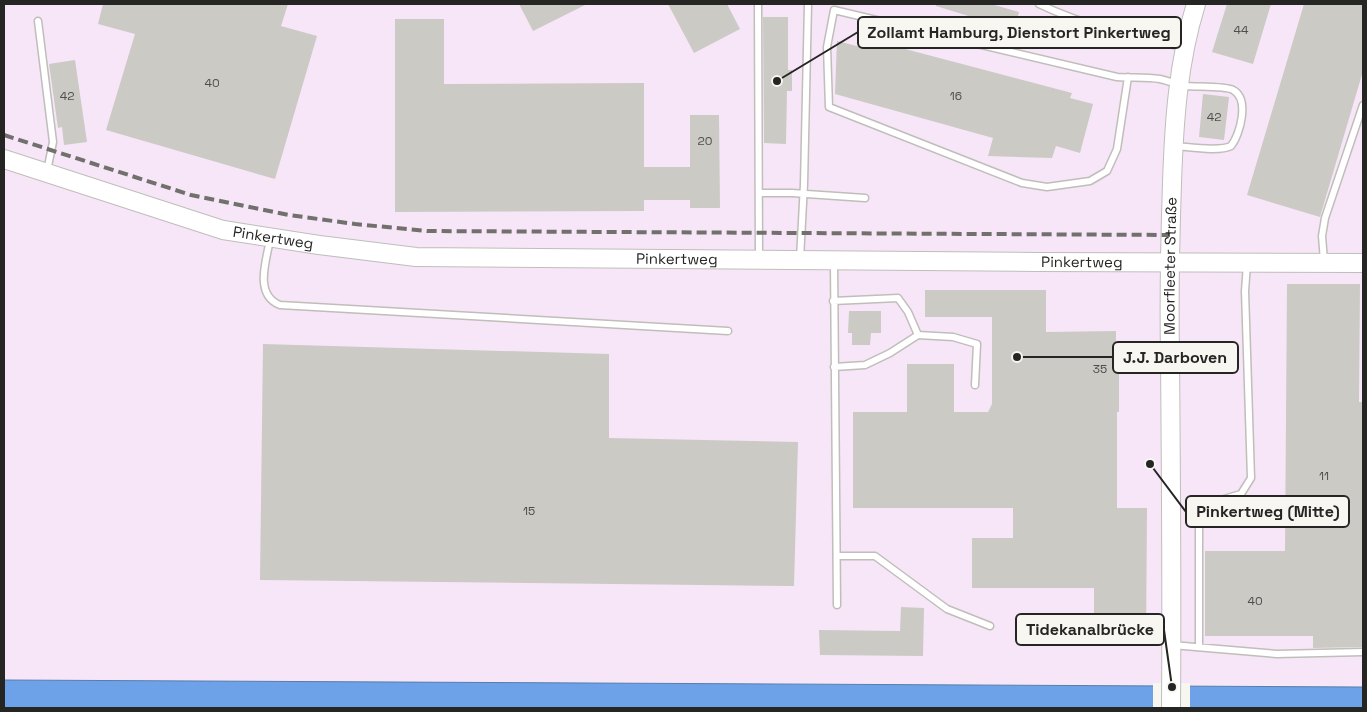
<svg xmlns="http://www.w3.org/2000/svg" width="1367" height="712" viewBox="0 0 1367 712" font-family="'Space Grotesk',sans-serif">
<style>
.industrial{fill:#f7e6f8}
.water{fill:#6da2e8;stroke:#577cad}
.pier{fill:#f7f6f1}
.building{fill:#cbcac5}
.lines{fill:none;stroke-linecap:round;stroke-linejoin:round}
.lane-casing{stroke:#bfbeb9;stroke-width:9}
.secondary-casing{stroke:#bfbeb9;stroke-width:20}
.lane{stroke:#fff;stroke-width:6}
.secondary{stroke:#fff;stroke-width:18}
.rail{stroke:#71706d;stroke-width:4;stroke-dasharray:10 5;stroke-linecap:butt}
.labels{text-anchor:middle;stroke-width:5;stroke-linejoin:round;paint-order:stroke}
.number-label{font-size:12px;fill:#4e4e4c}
.street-label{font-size:15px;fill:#252523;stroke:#f7f6f1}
.leader{fill:none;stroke:#252523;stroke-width:2}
.callout-dot{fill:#252523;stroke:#f7f6f1;stroke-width:2}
.callout{fill:#f7f6f1;stroke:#252523;stroke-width:2}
.callout-label{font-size:16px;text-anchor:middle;font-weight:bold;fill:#252523}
</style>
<rect width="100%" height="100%" fill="#f7f6f1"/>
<path class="industrial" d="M 4,4 L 1363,4 L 1363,686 L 4,680 Z"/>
<path class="water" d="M 4,680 L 1363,687 L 1363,708 L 4,708 Z"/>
<path class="pier" d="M 1153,683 L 1190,683 L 1190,708 L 1153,708 Z"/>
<path class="building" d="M 103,4 L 288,4 L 281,26 L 317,36 L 275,179 L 106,130 L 135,34 L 98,24 Z
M 519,4 L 587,4 L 533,31 Z
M 668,4 L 727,4 L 740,29 L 694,53 Z
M 936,4 L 991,4 L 1019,12 L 1014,30 L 936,6 Z
M 1227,4 L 1271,4 L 1253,64 L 1212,52 Z
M 1304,4 L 1363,4 L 1363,71 L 1320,217 L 1247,195 Z
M 763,17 L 788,17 L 788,70 L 792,70 L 792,91 L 787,91 L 786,144 L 764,143 Z
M 395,19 L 444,19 L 444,84 L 644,83 L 644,167 L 690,167 L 690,115 L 719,115 L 720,208 L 690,208 L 690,200 L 644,200 L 644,211 L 395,212 Z
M 875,35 L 891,40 L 890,45 L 1072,93 L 1070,98 L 1093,104 L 1080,153 L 1056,146 L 1052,158 L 988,156 L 993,138 L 835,94 L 837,41 L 861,47 L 863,40 Z
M 75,60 L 87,142 L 64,145 L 62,127 L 58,128 L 49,64 Z
M 1203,94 L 1229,97 L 1224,140 L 1199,137 Z
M 1287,284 L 1360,284 L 1359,402 L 1363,402 L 1363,647 L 1313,648 L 1313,636 L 1205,636 L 1205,551 L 1285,551 Z
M 925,290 L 1046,290 L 1046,332 L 1116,331 L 1116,373 L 1119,373 L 1119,412 L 1117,412 L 1117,508 L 1147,508 L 1146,643 L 1094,643 L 1094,588 L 972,588 L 972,538 L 1013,538 L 1013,508 L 853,508 L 853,412 L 907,412 L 907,364 L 954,364 L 954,412 L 988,412 L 992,404 L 992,317 L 925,317 Z
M 849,311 L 881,311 L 881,333 L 871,333 L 870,345 L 852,345 L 852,333 L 848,333 Z
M 263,344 L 609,354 L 609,438 L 798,442 L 794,586 L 260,580 Z
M 901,607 L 924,608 L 923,656 L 820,655 L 819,630 L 900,631 Z"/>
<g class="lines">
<g class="lane-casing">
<path id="lane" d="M 758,4 L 759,257
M 1039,4 C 1085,26 1133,37 1183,47
M 38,21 L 53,142 L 47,171
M 1128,77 L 1117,149 L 1107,171 L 1090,181 L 1047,187 L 1022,183 L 829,107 L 827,47 L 834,10 L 1117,77 C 1131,78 1146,77 1160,79 C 1169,81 1177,85 1187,86 C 1197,87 1226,86 1233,90 C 1250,99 1240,135 1231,146 C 1219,152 1190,147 1176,146
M 759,193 L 792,193 L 865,198
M 270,240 C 266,261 254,295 280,305 L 728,331
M 800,259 L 804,184 L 808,4
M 1324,261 L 1322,236 L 1325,218 L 1363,105
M 834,262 L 837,605
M 833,301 L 898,298 L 908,312 L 918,335
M 834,367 L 865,365 L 890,353 L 918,335 L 953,337 L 977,344 L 975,385
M 837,556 L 875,556 L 947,609 L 990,626
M 1172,645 L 1277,654 L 1363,652
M 1199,647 L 1199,514 L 1204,505 L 1241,494 L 1251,478 L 1245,291 L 1247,264"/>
</g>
<g class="secondary-casing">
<g id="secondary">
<path id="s1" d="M 4,159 L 223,230 L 319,245 L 416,257 L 1038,262 L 1363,263"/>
<path id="s2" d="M 1171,708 C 1172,591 1171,474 1170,357 C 1169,299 1170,241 1172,183 C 1174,122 1178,62 1196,4"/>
</g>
</g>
<use href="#lane" class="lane"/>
<use href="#secondary" class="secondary"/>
<path class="rail" d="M 4,135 L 191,195 L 289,215 L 355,224 L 427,231 L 1170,235"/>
</g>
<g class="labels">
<g class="number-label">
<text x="1241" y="34">44</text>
<text x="212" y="87">40</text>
<text x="67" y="100">42</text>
<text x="956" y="100">16</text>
<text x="1214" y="121">42</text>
<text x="705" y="145">20</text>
<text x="1100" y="373">35</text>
<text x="1324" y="480">11</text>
<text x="529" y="515">15</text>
<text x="1255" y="605">40</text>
</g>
<g class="street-label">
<text dy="5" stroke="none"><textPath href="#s1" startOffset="281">Pinkertweg</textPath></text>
<text dy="5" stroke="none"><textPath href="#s1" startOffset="686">Pinkertweg</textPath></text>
<text dy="5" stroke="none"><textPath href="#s1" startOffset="1091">Pinkertweg</textPath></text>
<text dy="5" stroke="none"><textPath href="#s2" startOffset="442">Moorfleeter Straße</textPath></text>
</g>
</g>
<path class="leader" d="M777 81L858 32M1017 357L1113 357M1150 464L1186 512M1172 687L1164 630"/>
<g class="callout-dot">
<circle cx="777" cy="81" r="5"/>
<circle cx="1017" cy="357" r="5"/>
<circle cx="1150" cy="464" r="5"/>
<circle cx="1172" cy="687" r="5"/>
</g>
<g class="callout">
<rect x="858" y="17" width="323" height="31" rx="5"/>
<rect x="1113" y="342" width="125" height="31" rx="5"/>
<rect x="1186" y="496" width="163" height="31" rx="5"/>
<rect x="1016" y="614" width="148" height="31" rx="5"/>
</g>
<g class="callout-label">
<text x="1019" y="38">Zollamt Hamburg, Dienstort Pinkertweg</text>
<text x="1175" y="363">J.J. Darboven</text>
<text x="1268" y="517">Pinkertweg (Mitte)</text>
<text x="1090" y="635">Tidekanalbrücke</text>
</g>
<rect width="1367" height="712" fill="none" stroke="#252523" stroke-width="10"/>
</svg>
